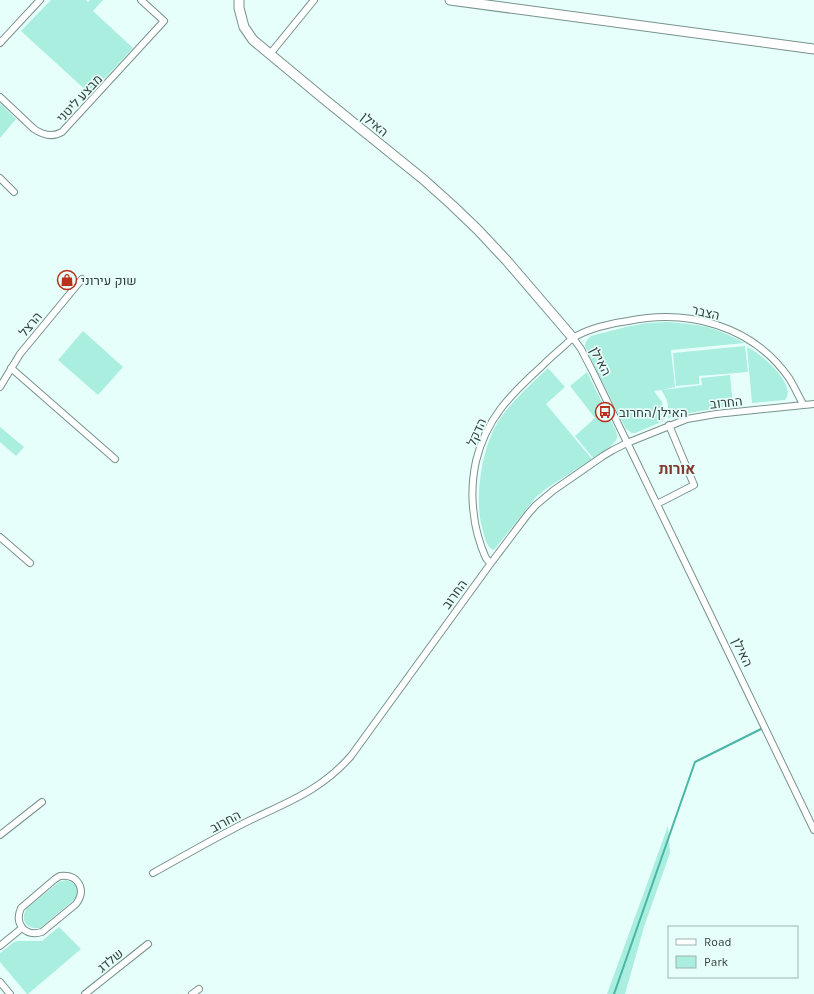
<svg xmlns="http://www.w3.org/2000/svg" width="814" height="994" viewBox="0 0 814 994" font-family="Karla,Heebo,sans-serif">
<style>
.green{fill:#aaeee0}
.lines{fill:none;stroke-linecap:round;stroke-linejoin:round}
.stream{stroke:#4bb6a5;stroke-width:2}
.street-casing{stroke:#77928c;stroke-width:8}
.secondary-casing{stroke:#77928c;stroke-width:11}
.street{stroke:#fff;stroke-width:6}
.secondary{stroke:#fff;stroke-width:9}
.labels{text-anchor:middle;stroke-width:3.5;stroke-linejoin:round;paint-order:stroke}
.street-label{font-size:13px;fill:#34403d;stroke:#e7fffa}
.poi-label{font-size:13px;fill:#34403d;stroke:#e7fffa;text-anchor:start}
.quarter-label{font-size:15px;font-weight:bold;fill:#813b30;stroke:#e7fffa}
</style>
<rect width="100%" height="100%" fill="#e7fffa"/>
<path class="green" d="M 51,0 L 86,0 L 88,2 L 90,0 L 103,0 L 93,11 L 133,48 L 90,94 L 21,31 Z
M 1,104 L 16,119 L 0,138 L 0,105 Z
M 667,322 C 680,323 694,324 707,327 C 721,331 733,337 745,343 L 671,350 L 675,387 L 662,390 L 702,385 L 701,378 L 730,375 L 733,405 L 695,412 L 668,418 C 668,404 669,401 661,390 L 654,391 L 662,402 L 664,419 L 661,422 L 635,433 L 632,433 L 626,429 L 585,347 C 585,342 587,339 591,336 L 626,327 L 647,323 Z
M 83,331 L 123,367 L 98,395 L 58,360 Z
M 745,346 L 748,372 L 699,376 L 699,384 L 676,386 L 673,353 Z
M 747,347 C 760,353 798,384 785,400 L 752,403 Z
M 548,368 L 565,387 L 546,404 L 592,459 L 547,488 L 536,497 L 494,550 C 486,548 484,534 482,527 C 474,499 482,447 498,422 C 511,402 530,385 548,368 Z
M 587,372 L 616,431 C 617,434 617,436 617,438 C 615,445 599,454 593,458 L 575,436 L 595,418 L 570,386 Z
M 0,427 L 24,447 L 16,456 L 0,442 Z
M 668,826 L 670,853 L 644,927 L 625,994 L 607,994 Z
M 66,880 C 76,883 81,889 76,898 L 40,928 C 27,930 19,920 27,908 L 59,882 Z
M 59,927 L 81,949 L 28,994 L 27,994 L 0,962 L 0,953 L 14,942 L 18,941 L 42,941 Z"/>
<g class="lines">
<path class="stream" d="M 614,994 L 695,762 L 763,728"/>
<g class="street-casing">
<path id="street" d="M 0,43 L 40,0
M 270,54 L 314,0
M 0,97 L 34,129 C 43,135 52,138 62,132 L 164,21 L 141,0
M 0,178 L 14,192
M 573,338 L 581,349 L 593,372 L 696,585 L 814,830
M 11,368 L 115,459
M 0,387 L 20,354 L 82,279
M 657,504 L 694,485 L 669,425
M 0,537 L 30,563
M 491,563 C 488,561 486,559 485,556 C 480,545 475,527 474,515 C 471,496 472,480 476,461 C 486,419 510,395 542,366 C 549,359 556,353 564,346 C 567,343 570,340 573,338 C 587,329 611,323 628,321 C 688,309 752,325 789,378 C 794,386 798,395 803,404
M 0,835 L 42,802
M 153,873 C 180,858 206,843 233,829 C 277,805 316,796 351,756 L 491,563 L 528,514 L 536,505 L 554,490 L 603,456 L 613,450 L 627,443 L 687,419 L 716,414 L 814,404
M 60,876 C 78,874 87,889 76,904 L 42,932 C 25,937 14,924 21,908 L 55,879 Z
M 0,946 L 22,928
M 0,982 L 10,994
M 85,994 L 148,944
M 192,994 L 199,989"/>
</g>
<g class="secondary-casing">
<path id="secondary" d="M 239,0 L 239,8 L 244,27 L 253,40 L 324,99 L 423,179 L 452,205 L 478,230 L 507,261 L 573,338
M 450,0 L 814,49"/>
</g>
<use href="#street" class="street"/>
<use href="#secondary" class="secondary"/>
</g>
<defs>
<g id="shop-ring" transform="scale(1)"><circle r="9.5" fill="#e7fffa" stroke="#bb2f1d" stroke-width="1.5"/><path d="M-5-2.5h2.3a2.7 3.5 0 0 1 5.4 0H5L5.5 6h-11ZM-1.5-2.5h3a1.5 2.3 0 0 0-3 0Z" fill="#bb2f1d"/></g>
<g id="bus-ring" transform="scale(1)"><circle r="9.5" fill="#e7fffa" stroke="#bb2f1d" stroke-width="1.5"/><path d="M-5-6H5V4H4V6H2V4H-2V6H-4V4H-5ZM-3.5-4V0h7V-4ZM-3.5 1.2v1.5H-2V1.2ZM2 1.2v1.5H3.5V1.2Z" fill="#bb2f1d"/></g>
</defs>
<g fill-rule="evenodd">
<use href="#shop-ring" x="67" y="280"/>
<use href="#bus-ring" x="605" y="412"/>
</g>
<g class="labels">
<g class="street-label">
<text transform="translate(79 98) rotate(-47)" y="5">מבצע ליטני</text>
<text transform="translate(375 124) rotate(39)" y="5">האילן</text>
<text transform="translate(706 312) rotate(13)" y="5">הצבר</text>
<text transform="translate(30 324) rotate(-50)" y="5">הרצל</text>
<text transform="translate(601 361) rotate(63)" y="5">האילן</text>
<text transform="translate(726 402) rotate(-6)" y="5">החרוב</text>
<text transform="translate(476 432) rotate(-66)" y="5">הדקל</text>
<text transform="translate(454 594) rotate(-54)" y="5">החרוב</text>
<text transform="translate(743 652) rotate(65)" y="5">האילן</text>
<text transform="translate(225 821) rotate(-28)" y="5">החרוב</text>
<text transform="translate(110 960) rotate(-39)" y="5">שלדג</text>
</g>
<g class="poi-label">
<text x="81" y="285">שוק עירוני</text>
<text x="619" y="417">האילן/החרוב</text>
</g>
<g class="quarter-label">
<text x="677" y="474">אורות</text>
</g>
</g>
<rect x="668" y="926" width="130" height="52" fill="#e7fffa" stroke="#9fb3ae"/>
<rect x="676" y="939" width="20" height="6" fill="#ffffff" stroke="#9fb3ae"/>
<text x="704" y="946" font-size="12" fill="#34403d">Road</text>
<rect x="676" y="956" width="20" height="12" fill="#aaeee0" stroke="#9fb3ae"/>
<text x="704" y="966" font-size="12" fill="#34403d">Park</text>
</svg>
